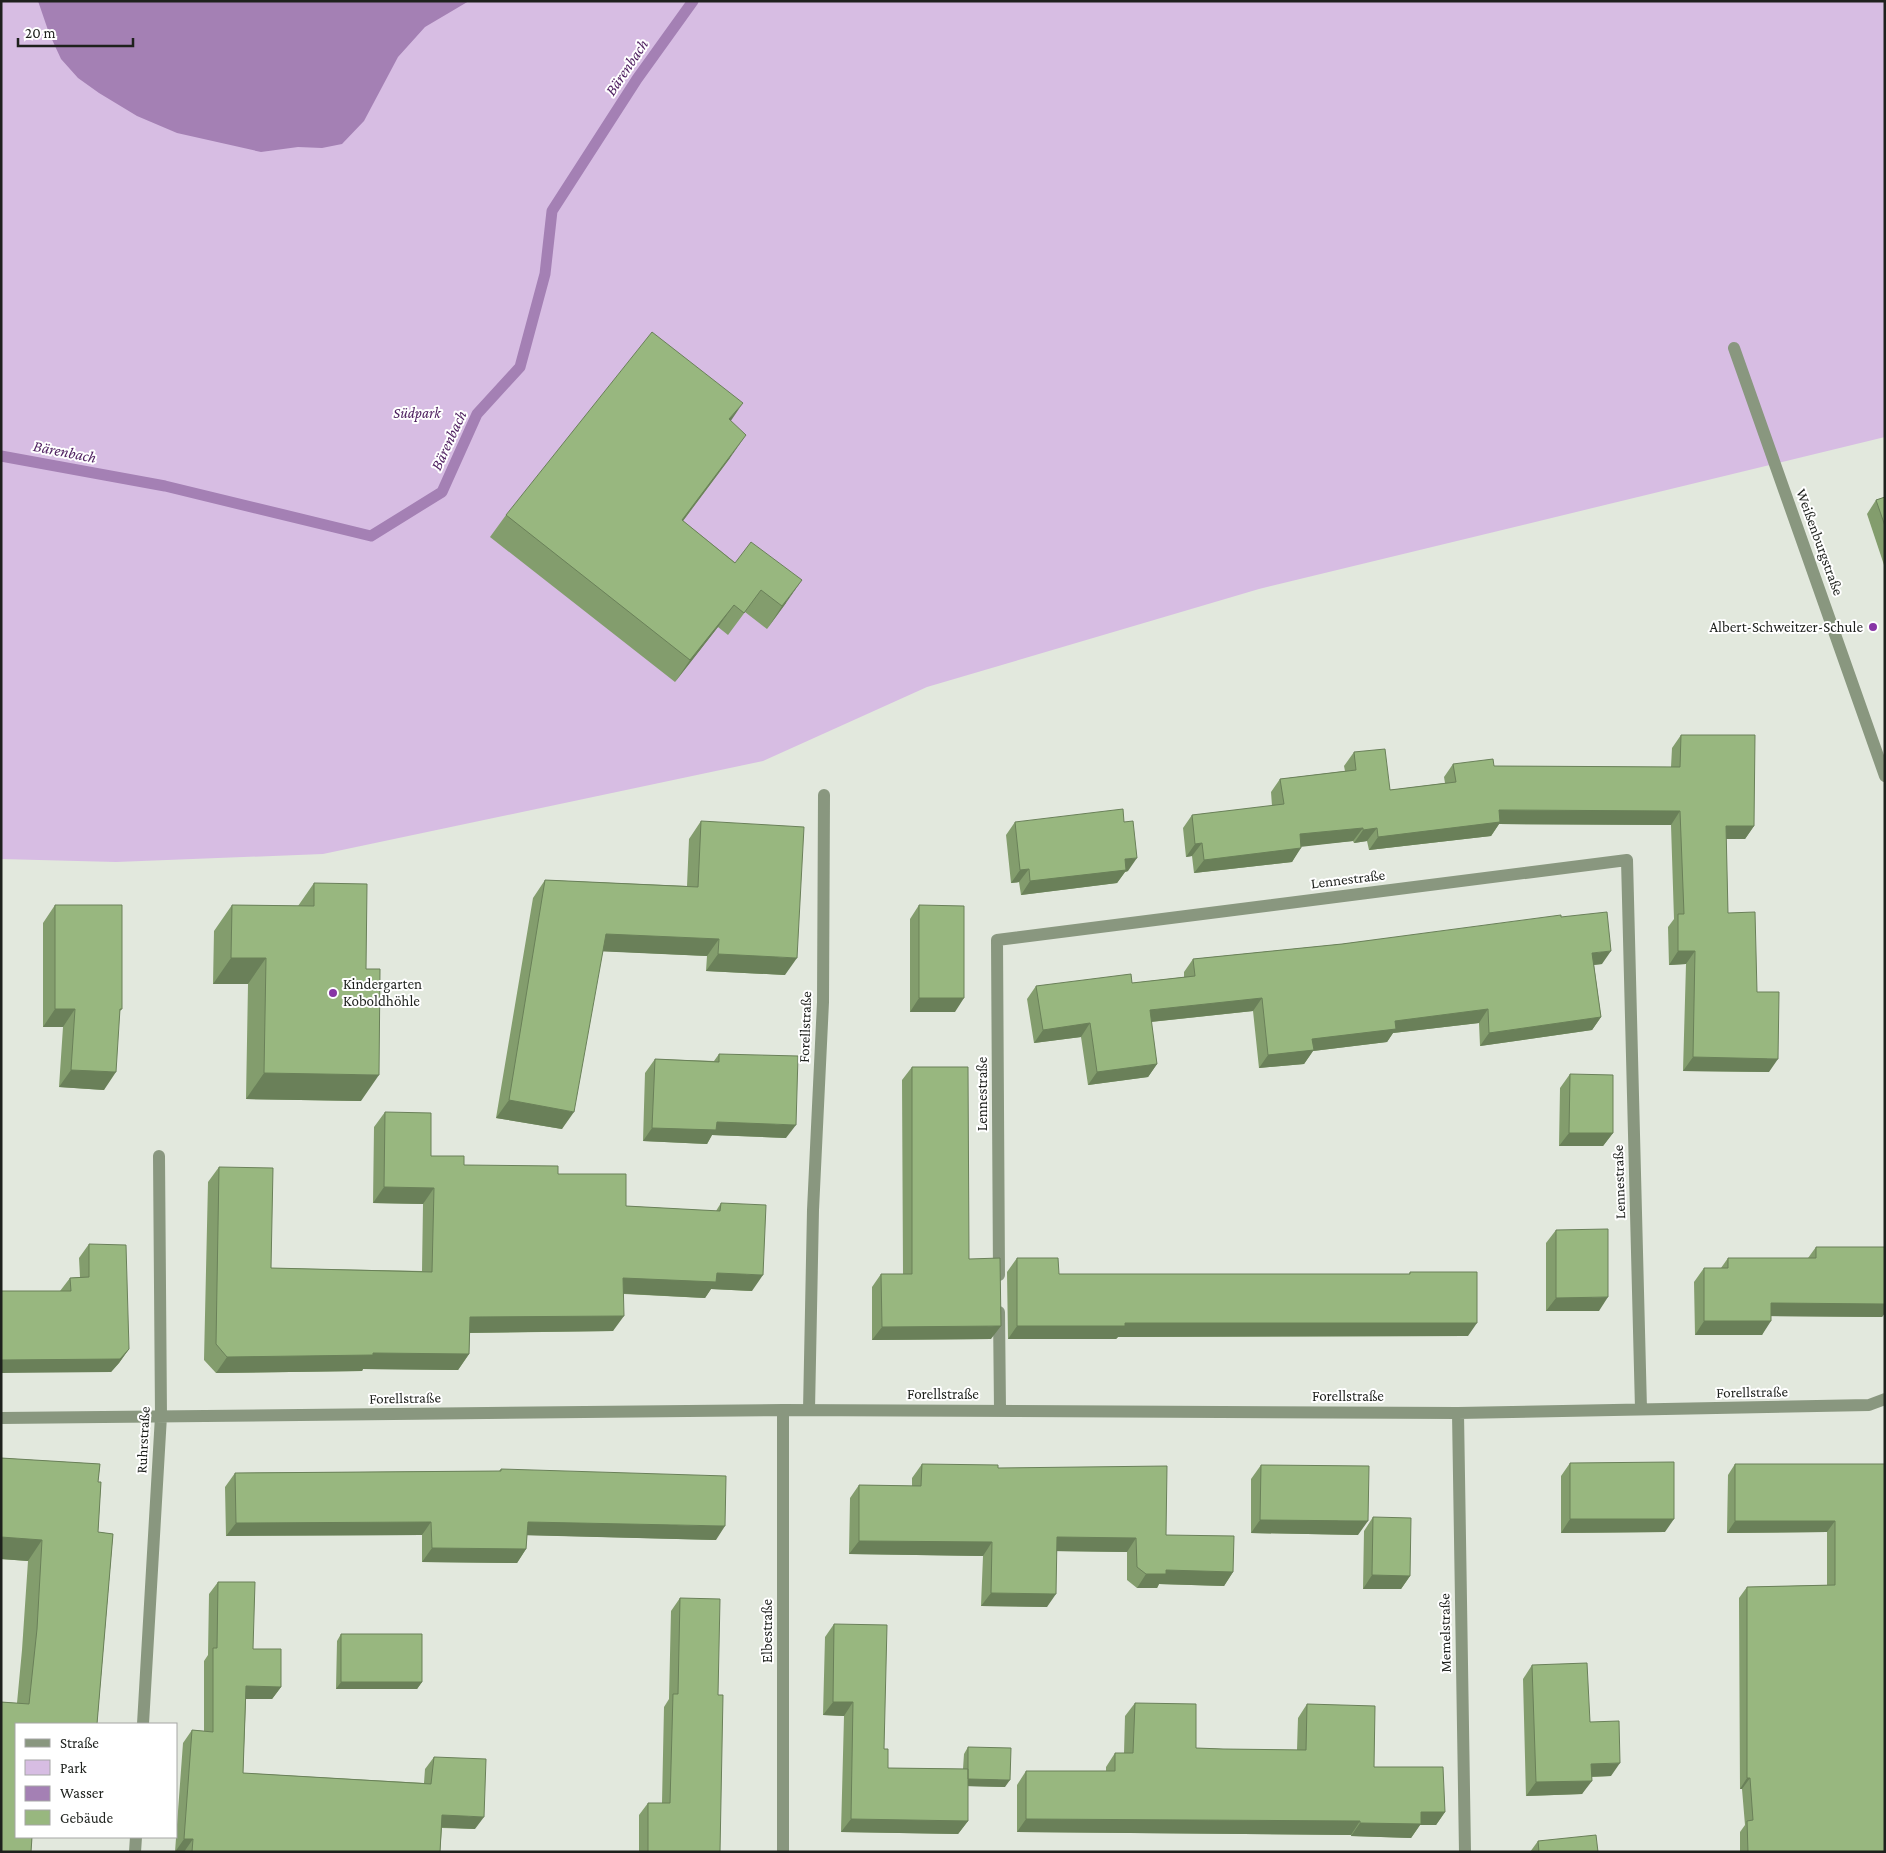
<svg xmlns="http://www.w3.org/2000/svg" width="1886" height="1853" viewBox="0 0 1886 1853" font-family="'Crimson Pro',serif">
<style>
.green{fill:#d7bde3}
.water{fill:#a480b4}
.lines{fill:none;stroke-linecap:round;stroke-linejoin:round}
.stream{stroke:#a480b4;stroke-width:11}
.minor{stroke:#89977f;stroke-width:12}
.wall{fill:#839d6d}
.shaded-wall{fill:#6a8059}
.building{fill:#98b77f;stroke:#6a8059}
.poi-dot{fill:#8735a5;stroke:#fff;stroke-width:2}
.labels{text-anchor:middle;stroke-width:4;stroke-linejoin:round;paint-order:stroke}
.park-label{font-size:15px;font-style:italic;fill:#4b1d5c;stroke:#fff}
.street-label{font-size:15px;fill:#1e211d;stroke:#fff}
.poi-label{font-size:15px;fill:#1e211d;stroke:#fff;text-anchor:end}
.water-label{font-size:16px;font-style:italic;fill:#512362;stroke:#fff}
</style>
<rect width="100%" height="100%" fill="#e2e8dd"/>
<path class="green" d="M 1,1 L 1885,1 L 1885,437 L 1259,589 L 927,687 L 763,761 L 323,854 L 116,862 L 1,859 Z"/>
<path class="water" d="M 38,1 L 469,1 L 425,27 L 398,57 L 364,121 L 342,144 L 322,148 L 298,147 L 261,152 L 177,133 L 137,116 L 99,93 L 78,78 L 61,59 L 49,33 Z"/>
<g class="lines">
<path class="stream" d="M 1,456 L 165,486 L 371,536 L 442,492 L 477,414 L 520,367 L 545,274 L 552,211 L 637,79 L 693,1"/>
<path class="minor" d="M 1734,348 L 1885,776
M 999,1275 L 997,940 L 1627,860 L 1641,1409
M 999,1312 L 1000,1410
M 783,1410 L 783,1852
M 809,1410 L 813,1210 L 823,1002 L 824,795
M 1458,1413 L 1465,1852
M 1,1418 L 783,1410 L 1458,1413 L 1869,1405 L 1885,1399
M 143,1724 L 161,1416 L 159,1156
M 135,1852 L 136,1837"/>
</g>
<path class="wall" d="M 731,421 L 730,458 L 683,521 L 786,603 L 767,629 L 745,612 L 728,635 L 718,627 L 675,682 L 490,537 L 506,515 Z
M 1885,497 L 1885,568 L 1867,514 L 1876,500 Z
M 1681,735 L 1754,826 L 1745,839 L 1726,839 L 1728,913 L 1757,992 L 1769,1072 L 1683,1071 L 1686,964 L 1669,965 L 1668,927 L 1674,919 L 1671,825 L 1499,824 L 1491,836 L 1369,850 L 1367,841 L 1354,843 L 1353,841 L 1301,846 L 1292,862 L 1194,873 L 1192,856 L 1186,857 L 1183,828 L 1192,815 L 1272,806 L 1271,792 L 1280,779 L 1345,771 L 1344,766 L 1354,752 L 1390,790 L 1445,783 L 1444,777 L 1453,764 L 1494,766 L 1671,767 L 1672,748 Z
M 701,821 L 785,975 L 706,971 L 707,956 L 603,951 L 562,1129 L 496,1118 L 533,898 L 545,880 L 687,886 L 689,839 Z
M 1015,822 L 1128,871 L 1125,872 L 1117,883 L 1021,895 L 1019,882 L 1011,883 L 1006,835 Z
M 314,883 L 361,1101 L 246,1099 L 248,984 L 213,984 L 214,931 L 232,905 L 298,906 Z
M 55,905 L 122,1009 L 120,1011 L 104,1090 L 59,1087 L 63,1027 L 43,1027 L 43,923 Z
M 919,905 L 955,1012 L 910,1012 L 910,919 Z
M 1561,917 L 1602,964 L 1594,965 L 1601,1017 L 1592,1030 L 1480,1046 L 1479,1023 L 1393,1033 L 1387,1042 L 1313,1051 L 1304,1064 L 1259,1068 L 1253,1011 L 1151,1022 L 1157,1064 L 1148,1077 L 1088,1085 L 1081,1037 L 1034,1043 L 1027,999 L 1036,986 L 1132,983 L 1184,977 L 1184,972 L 1193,959 L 1342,944 Z
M 719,1054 L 786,1138 L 712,1135 L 707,1144 L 643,1141 L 645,1073 L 655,1059 L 714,1061 Z
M 912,1067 L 969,1259 L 991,1339 L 872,1340 L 872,1287 L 881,1274 L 903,1274 L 902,1080 Z
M 1570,1074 L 1613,1133 L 1603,1146 L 1559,1146 L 1560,1088 Z
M 385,1112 L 431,1156 L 464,1165 L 558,1174 L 626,1206 L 716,1211 L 721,1203 L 752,1291 L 711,1289 L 705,1298 L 624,1294 L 613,1331 L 470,1333 L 469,1354 L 458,1370 L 363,1369 L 362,1371 L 216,1373 L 204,1360 L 208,1182 L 219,1167 L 271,1268 L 422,1271 L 423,1204 L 373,1203 L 374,1127 Z
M 1556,1230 L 1599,1311 L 1546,1311 L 1546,1243 Z
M 89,1244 L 129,1349 L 119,1363 L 111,1372 L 60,1291 L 70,1278 L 80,1277 L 79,1258 Z
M 1816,1247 L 1885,1247 L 1885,1313 L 1882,1317 L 1771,1316 L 1762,1335 L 1695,1335 L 1694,1282 L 1704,1268 L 1721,1268 L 1728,1258 L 1808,1258 Z
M 1017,1258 L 1059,1274 L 1409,1274 L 1410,1272 L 1468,1336 L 1118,1337 L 1116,1339 L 1008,1339 L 1007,1272 Z
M 1,1458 L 100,1464 L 98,1482 L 101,1482 L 98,1532 L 113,1534 L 97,1724 L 16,1724 L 16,1837 L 32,1837 L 31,1852 L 1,1852 L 1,1702 L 17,1703 L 22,1650 L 28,1561 L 1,1559 Z
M 1570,1463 L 1665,1532 L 1561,1533 L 1561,1476 Z
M 922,1464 L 998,1468 L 1166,1535 L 1233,1572 L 1224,1586 L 1159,1584 L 1157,1588 L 1137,1588 L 1127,1580 L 1127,1552 L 1057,1551 L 1047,1607 L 981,1606 L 983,1556 L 849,1554 L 850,1498 L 859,1485 L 912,1486 L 912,1478 Z
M 1735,1464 L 1885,1464 L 1885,1852 L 1740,1852 L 1740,1832 L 1745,1825 L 1742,1789 L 1740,1789 L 1739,1598 L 1747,1587 L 1827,1585 L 1827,1532 L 1727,1533 L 1728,1475 Z
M 1261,1465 L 1358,1535 L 1251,1533 L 1251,1479 Z
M 501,1469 L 716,1540 L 527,1535 L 526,1549 L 517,1563 L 422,1562 L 422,1535 L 226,1536 L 225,1487 L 235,1473 L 499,1471 Z
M 1373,1517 L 1410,1576 L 1401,1589 L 1363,1589 L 1364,1531 Z
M 218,1582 L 253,1649 L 281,1687 L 272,1699 L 246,1699 L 243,1773 L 424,1783 L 425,1769 L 434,1757 L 475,1829 L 442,1828 L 440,1852 L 175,1852 L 183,1743 L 192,1730 L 204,1731 L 204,1661 L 208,1655 L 209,1594 Z
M 680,1598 L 718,1695 L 720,1852 L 639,1852 L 639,1815 L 648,1803 L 662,1803 L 664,1707 L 669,1699 L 671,1611 Z
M 834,1624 L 884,1749 L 888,1768 L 963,1769 L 964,1754 L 968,1747 L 1005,1787 L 968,1786 L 968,1821 L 958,1834 L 841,1832 L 844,1716 L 823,1715 L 825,1637 Z
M 341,1634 L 422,1682 L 417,1689 L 336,1689 L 337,1641 Z
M 1532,1665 L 1590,1722 L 1611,1776 L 1592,1777 L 1582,1794 L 1526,1796 L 1523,1679 Z
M 1135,1703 L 1196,1748 L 1223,1749 L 1297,1750 L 1298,1718 L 1307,1704 L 1374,1767 L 1445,1812 L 1436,1825 L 1420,1825 L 1411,1838 L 1351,1836 L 1351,1835 L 1017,1832 L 1017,1785 L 1026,1771 L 1106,1771 L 1106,1767 L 1115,1753 L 1124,1753 L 1125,1716 Z
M 1538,1841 L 1598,1852 L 1530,1852 Z"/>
<path class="shaded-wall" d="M 743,403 L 728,425 L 729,419 Z
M 746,435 L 730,458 L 667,542 L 682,520 Z
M 802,580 L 786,603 L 767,629 L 782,606 Z
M 734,605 L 718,627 L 675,682 L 690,660 Z
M 1499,810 L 1680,811 L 1671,825 L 1499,824 L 1491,836 L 1369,850 L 1378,837 Z
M 1726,826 L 1754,826 L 1745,839 L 1717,839 Z
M 1363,828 L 1353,841 L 1291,848 L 1300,834 Z
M 1377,828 L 1367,841 L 1354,843 L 1363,830 Z
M 1202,843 L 1192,856 L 1186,857 L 1195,844 Z
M 1301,848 L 1292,862 L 1194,873 L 1204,860 Z
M 1137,858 L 1128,871 L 1125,872 L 1117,883 L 1021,895 L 1030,881 L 1125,859 Z
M 1029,869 L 1019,882 L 1011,883 L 1020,870 Z
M 606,934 L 719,939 L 707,956 L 594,951 Z
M 1611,951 L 1602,964 L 1583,966 L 1592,953 Z
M 1678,951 L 1695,951 L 1686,964 L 1669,965 Z
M 718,954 L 797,958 L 785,975 L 706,971 Z
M 231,958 L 266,958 L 248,984 L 213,984 Z
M 919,998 L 964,998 L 955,1012 L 910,1012 Z
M 1262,998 L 1253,1011 L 1140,1023 L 1150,1010 Z
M 55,1009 L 75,1009 L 63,1027 L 43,1027 Z
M 1488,1009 L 1479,1023 L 1393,1033 L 1387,1042 L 1313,1051 L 1304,1064 L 1259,1068 L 1268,1055 L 1312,1039 L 1395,1021 Z
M 1601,1017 L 1592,1030 L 1480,1046 L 1489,1033 Z
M 1090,1023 L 1081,1037 L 1034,1043 L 1043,1030 Z
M 1693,1057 L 1778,1059 L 1769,1072 L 1683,1071 Z
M 1157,1064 L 1148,1077 L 1088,1085 L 1097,1072 Z
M 71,1070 L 116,1072 L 104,1090 L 59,1087 Z
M 264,1073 L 379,1075 L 361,1101 L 246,1099 Z
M 509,1100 L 574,1112 L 562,1129 L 496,1118 Z
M 717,1122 L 796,1125 L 786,1138 L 712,1135 L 707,1144 L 643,1141 L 652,1128 Z
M 1569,1133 L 1613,1133 L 1603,1146 L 1559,1146 Z
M 384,1187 L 434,1188 L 423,1204 L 373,1203 Z
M 717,1273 L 763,1275 L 752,1291 L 711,1289 L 705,1298 L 612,1293 L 623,1278 Z
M 1608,1297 L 1599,1311 L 1546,1311 L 1556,1298 Z
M 1771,1303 L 1885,1304 L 1885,1313 L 1882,1317 L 1761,1316 Z
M 624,1316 L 613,1331 L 459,1333 L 470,1317 Z
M 1704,1321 L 1771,1321 L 1762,1335 L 1695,1335 Z
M 1125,1323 L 1477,1323 L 1468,1336 L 1118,1337 L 1116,1339 L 1008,1339 L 1017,1326 Z
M 1001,1326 L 991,1339 L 872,1340 L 882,1327 Z
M 129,1349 L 119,1363 L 111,1372 L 1,1373 L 1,1360 Z
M 373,1353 L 469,1354 L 458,1370 L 363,1369 L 362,1371 L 216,1373 L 227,1357 Z
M 1570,1519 L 1674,1519 L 1665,1532 L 1561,1533 Z
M 1260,1520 L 1368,1521 L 1358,1535 L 1251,1533 Z
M 1735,1521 L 1835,1521 L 1827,1532 L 1727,1533 Z
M 431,1522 L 422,1535 L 226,1536 L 236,1523 Z
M 528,1522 L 725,1526 L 716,1540 L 518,1535 Z
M 1,1537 L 42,1540 L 28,1561 L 1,1559 Z
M 1057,1537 L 1136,1538 L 1127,1552 L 1048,1551 Z
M 859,1541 L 992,1542 L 983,1556 L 849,1554 Z
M 432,1548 L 526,1549 L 517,1563 L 422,1562 Z
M 1166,1570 L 1233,1572 L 1224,1586 L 1159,1584 L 1157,1588 L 1137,1588 L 1146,1574 Z
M 1372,1575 L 1410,1576 L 1401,1589 L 1363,1589 Z
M 991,1593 L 1056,1594 L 1047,1607 L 981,1606 Z
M 341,1682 L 422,1682 L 417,1689 L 336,1689 Z
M 246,1686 L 281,1687 L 272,1699 L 238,1699 Z
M 833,1702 L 853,1702 L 844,1716 L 823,1715 Z
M 1620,1763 L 1611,1776 L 1582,1777 L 1591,1764 Z
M 1747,1778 L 1750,1778 L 1742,1789 L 1740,1789 Z
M 968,1779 L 1010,1780 L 1005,1787 L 963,1786 Z
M 1592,1781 L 1582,1794 L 1526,1796 L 1536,1782 Z
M 1421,1812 L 1445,1812 L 1436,1825 L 1420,1825 L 1411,1838 L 1351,1836 L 1360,1823 Z
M 442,1815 L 484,1817 L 475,1829 L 434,1827 Z
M 851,1819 L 968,1821 L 958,1834 L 841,1832 Z
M 1026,1819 L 1360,1821 L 1351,1835 L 1017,1832 Z
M 184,1839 L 193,1839 L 184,1852 L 175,1852 Z"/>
<path class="building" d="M 652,332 L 743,403 L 729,419 L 746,435 L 682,520 L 735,563 L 751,542 L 802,580 L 782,606 L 761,590 L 744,613 L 734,605 L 690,660 L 506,515 Z
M 1885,497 L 1885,526 L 1876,500 Z
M 1681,735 L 1755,735 L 1754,826 L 1726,826 L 1728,913 L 1755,912 L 1757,992 L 1779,992 L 1778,1059 L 1693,1057 L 1695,951 L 1678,951 L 1678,914 L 1684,914 L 1680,811 L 1499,810 L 1500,822 L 1378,837 L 1377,828 L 1363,830 L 1363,828 L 1300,834 L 1301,848 L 1204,860 L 1202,843 L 1195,844 L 1192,815 L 1284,804 L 1280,779 L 1356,770 L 1354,752 L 1385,749 L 1390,790 L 1456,782 L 1453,764 L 1493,759 L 1494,766 L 1680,767 Z
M 1123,809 L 1124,822 L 1133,821 L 1137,858 L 1125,859 L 1126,870 L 1030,881 L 1029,869 L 1020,870 L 1015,822 Z
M 701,821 L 804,827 L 797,958 L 718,954 L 719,939 L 606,934 L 574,1112 L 509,1100 L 545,880 L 698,887 Z
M 314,883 L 367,884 L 366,969 L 380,969 L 379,1075 L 264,1073 L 266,958 L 231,958 L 232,905 L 314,906 Z
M 55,905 L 122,905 L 122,1009 L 120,1009 L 116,1072 L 71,1070 L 75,1009 L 55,1009 Z
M 919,905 L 964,906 L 964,998 L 919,998 Z
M 1607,912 L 1611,951 L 1592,953 L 1601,1017 L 1489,1033 L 1488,1009 L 1395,1021 L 1396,1029 L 1312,1039 L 1314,1050 L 1268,1055 L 1262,998 L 1150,1010 L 1157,1064 L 1097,1072 L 1090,1023 L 1043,1030 L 1036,986 L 1131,974 L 1132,983 L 1195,976 L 1193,959 L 1342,944 L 1561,915 L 1561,917 Z
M 719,1054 L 798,1056 L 796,1125 L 717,1122 L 716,1130 L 652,1128 L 655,1059 L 719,1062 Z
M 912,1067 L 968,1067 L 969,1259 L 1000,1258 L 1001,1326 L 882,1327 L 881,1274 L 912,1274 Z
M 1570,1074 L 1613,1075 L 1613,1133 L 1569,1133 Z
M 385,1112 L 431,1113 L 431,1156 L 464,1156 L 464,1165 L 558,1166 L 558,1174 L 626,1174 L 626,1206 L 720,1211 L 721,1203 L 766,1205 L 763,1275 L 717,1273 L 716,1282 L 623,1278 L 624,1316 L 470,1317 L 469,1354 L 373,1353 L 373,1355 L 227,1357 L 216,1344 L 219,1167 L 273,1168 L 271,1268 L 432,1272 L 434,1188 L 384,1187 Z
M 1608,1229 L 1608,1297 L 1556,1298 L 1556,1230 Z
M 89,1244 L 126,1245 L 129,1349 L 120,1359 L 1,1360 L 1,1291 L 71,1291 L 70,1278 L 89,1277 Z
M 1816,1247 L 1885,1247 L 1885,1304 L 1771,1303 L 1771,1321 L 1704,1321 L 1704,1268 L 1728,1268 L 1728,1258 L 1816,1258 Z
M 1017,1258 L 1058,1258 L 1059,1274 L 1410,1274 L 1410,1272 L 1477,1272 L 1477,1323 L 1125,1323 L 1125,1326 L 1017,1326 Z
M 1,1458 L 100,1464 L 98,1482 L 101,1482 L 98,1532 L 113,1534 L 97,1724 L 16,1724 L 16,1837 L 32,1837 L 31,1852 L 1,1852 L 1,1702 L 29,1704 L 37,1629 L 42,1540 L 1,1537 Z
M 1674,1462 L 1674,1519 L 1570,1519 L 1570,1463 Z
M 922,1464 L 998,1465 L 998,1468 L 1167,1466 L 1166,1535 L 1234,1536 L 1233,1572 L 1166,1570 L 1166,1574 L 1146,1574 L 1137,1567 L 1136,1538 L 1057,1537 L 1056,1594 L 991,1593 L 992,1542 L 859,1541 L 859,1485 L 921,1486 Z
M 1735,1464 L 1885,1464 L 1885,1852 L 1748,1852 L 1747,1821 L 1753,1820 L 1750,1778 L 1747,1778 L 1747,1587 L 1835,1585 L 1835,1521 L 1735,1521 Z
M 1261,1465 L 1369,1466 L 1368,1521 L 1260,1520 Z
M 501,1469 L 726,1476 L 725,1526 L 528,1522 L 526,1549 L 432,1548 L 431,1522 L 236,1523 L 235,1473 L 501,1471 Z
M 1373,1517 L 1411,1518 L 1410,1576 L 1372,1575 Z
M 218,1582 L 255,1582 L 253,1649 L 281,1649 L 281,1687 L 246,1686 L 243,1773 L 431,1784 L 434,1757 L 486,1759 L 484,1817 L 442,1815 L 440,1852 L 192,1852 L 193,1839 L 184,1839 L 192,1730 L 213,1732 L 213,1648 L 217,1648 Z
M 680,1598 L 720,1599 L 718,1695 L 723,1695 L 720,1852 L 648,1852 L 648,1803 L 670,1803 L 673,1694 L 678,1694 Z
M 834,1624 L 887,1625 L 884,1749 L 888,1749 L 888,1768 L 968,1769 L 968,1821 L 851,1819 L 853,1702 L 833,1702 Z
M 341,1634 L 422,1634 L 422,1682 L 341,1682 Z
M 1587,1663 L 1590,1722 L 1619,1721 L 1620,1763 L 1591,1764 L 1592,1781 L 1536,1782 L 1532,1665 Z
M 1135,1703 L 1196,1704 L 1196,1748 L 1223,1749 L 1306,1750 L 1307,1704 L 1375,1706 L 1374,1767 L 1443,1767 L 1445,1812 L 1421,1812 L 1421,1824 L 1360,1823 L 1360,1821 L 1026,1819 L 1026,1771 L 1115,1771 L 1115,1753 L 1133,1753 Z
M 968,1747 L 1011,1748 L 1010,1780 L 968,1779 Z
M 1596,1835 L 1598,1852 L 1539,1852 L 1538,1841 Z"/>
<g class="poi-dot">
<circle cx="1873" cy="627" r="5"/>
<circle cx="333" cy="993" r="5"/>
</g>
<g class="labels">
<g class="park-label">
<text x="417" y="418">Südpark</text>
</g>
<g class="street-label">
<text transform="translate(1820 542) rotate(70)" y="5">Weißenburgstraße</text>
<text transform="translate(1348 879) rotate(-7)" y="5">Lennestraße</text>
<text transform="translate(805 1027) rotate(-88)" y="5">Forellstraße</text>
<text transform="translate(982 1094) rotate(-90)" y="5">Lennestraße</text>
<text transform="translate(1619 1182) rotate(-92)" y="5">Lennestraße</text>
<text transform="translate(1752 1392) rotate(-1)" y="5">Forellstraße</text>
<text x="943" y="1399">Forellstraße</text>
<text x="1348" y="1401">Forellstraße</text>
<text transform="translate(405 1398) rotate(-1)" y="5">Forellstraße</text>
<text transform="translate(143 1440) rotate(-87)" y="5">Ruhrstraße</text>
<text transform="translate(767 1631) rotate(-90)" y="5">Elbestraße</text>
<text transform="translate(1445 1633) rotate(-91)" y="5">Memelstraße</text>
</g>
<g class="poi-label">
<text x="1863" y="632">Albert-Schweitzer-Schule</text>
<text x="343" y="989" text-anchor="start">Kindergarten<tspan x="343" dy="17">Koboldhöhle</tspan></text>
</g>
<g class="water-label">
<text transform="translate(626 67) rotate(-56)" y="6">Bärenbach</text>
<text transform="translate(448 440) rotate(-65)" y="6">Bärenbach</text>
<text transform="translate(65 451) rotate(11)" y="6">Bärenbach</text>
</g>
</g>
<rect width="1886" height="1853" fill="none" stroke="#1e211d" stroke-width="5"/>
<rect x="15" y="1723" width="162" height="115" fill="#ffffff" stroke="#a5a6a5"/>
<rect x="25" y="1739" width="25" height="8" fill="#89977f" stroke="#a5a6a5"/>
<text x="60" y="1748" font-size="15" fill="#1e211d">Straße</text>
<rect x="25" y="1760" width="25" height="15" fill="#d7bde3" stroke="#a5a6a5"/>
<text x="60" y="1773" font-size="15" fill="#1e211d">Park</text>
<rect x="25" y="1786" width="25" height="15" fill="#a480b4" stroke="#a5a6a5"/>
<text x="60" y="1798" font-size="15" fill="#1e211d">Wasser</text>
<rect x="25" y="1810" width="25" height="15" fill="#98b77f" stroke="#a5a6a5"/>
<text x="60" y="1823" font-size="15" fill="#1e211d">Gebäude</text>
<path d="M18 38v8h115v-8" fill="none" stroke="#1e211d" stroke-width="2.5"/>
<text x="25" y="38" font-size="15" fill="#1e211d" stroke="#ffffff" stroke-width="4" paint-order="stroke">20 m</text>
</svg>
